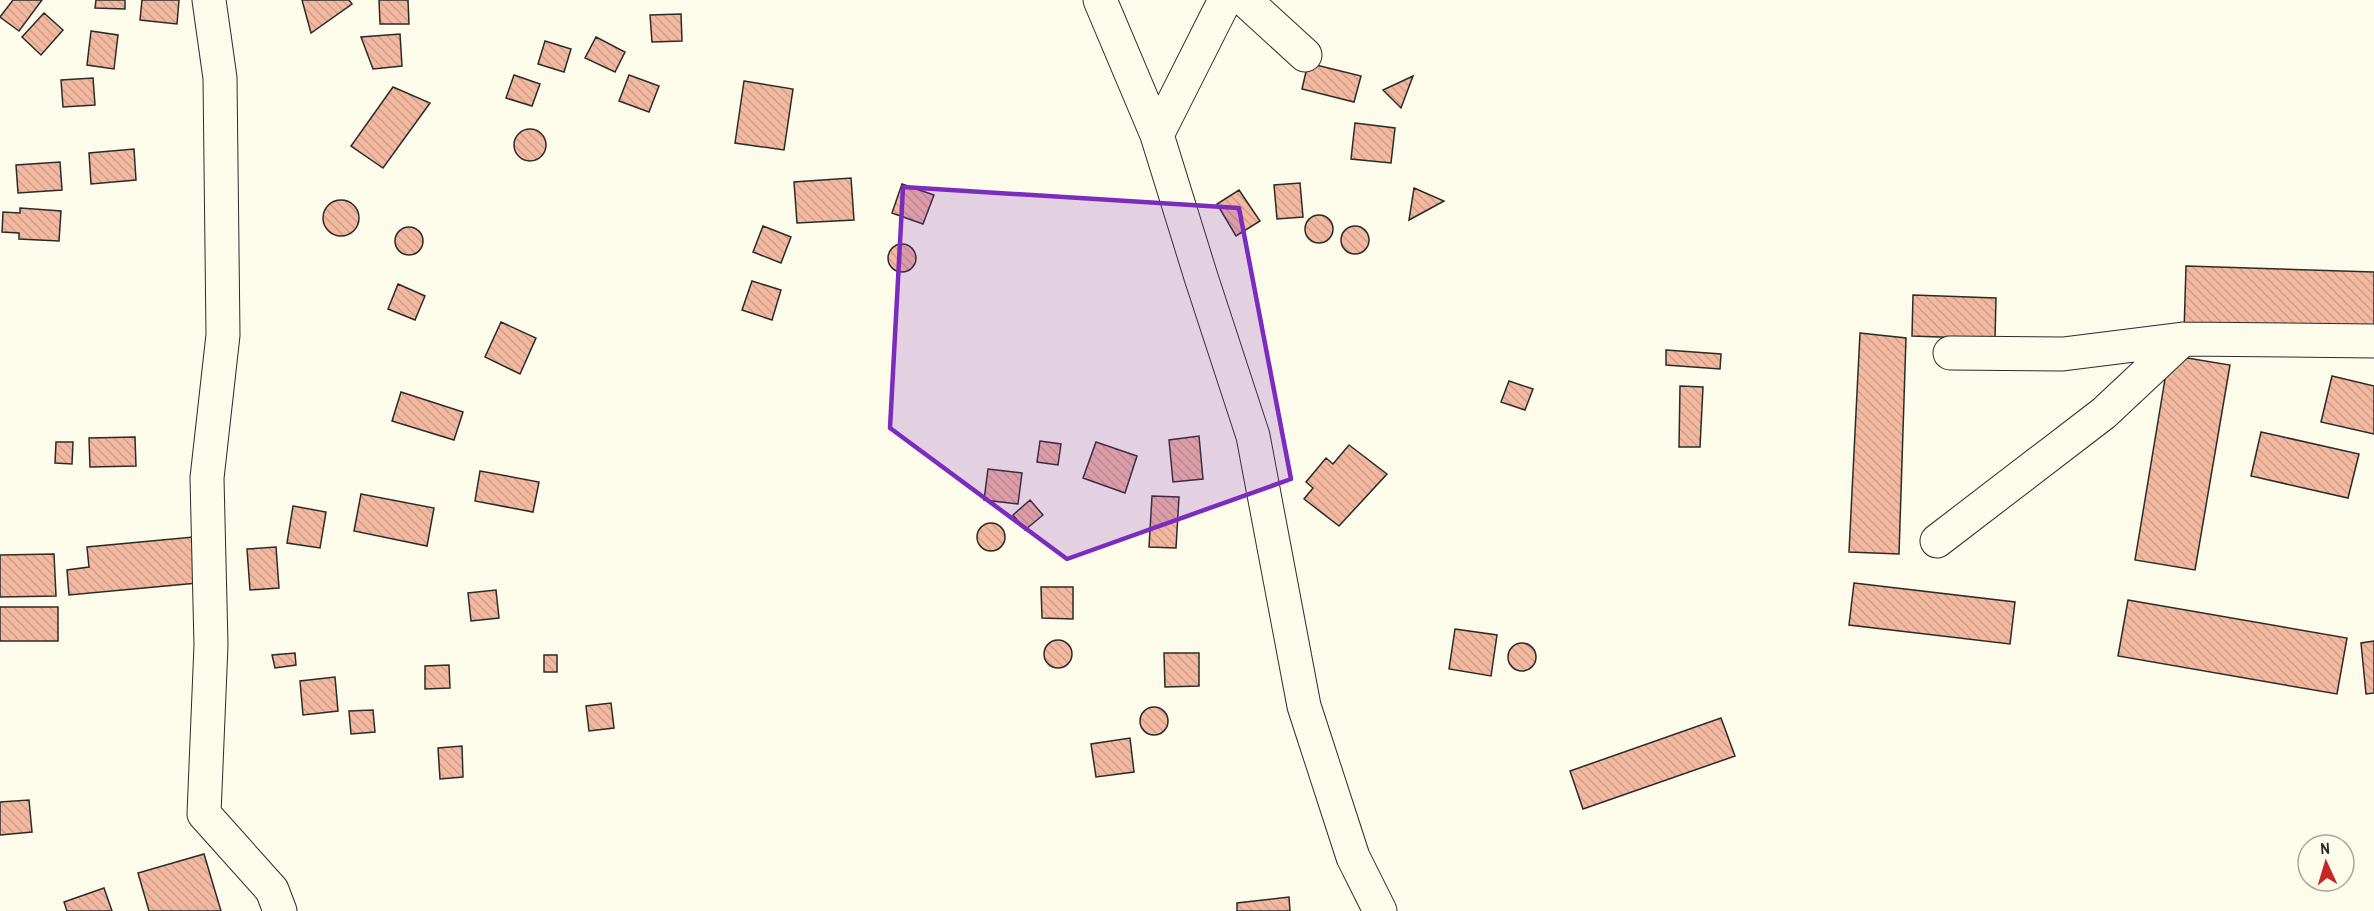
<svg xmlns="http://www.w3.org/2000/svg" width="2374" height="911" viewBox="0 0 2374 911" font-family="'Archivo Narrow',sans-serif">
<style>
.building{fill:url(#building-back-hatch);stroke:#2b2b2b;stroke-width:1.5}
.lines{fill:none;stroke-linecap:round;stroke-linejoin:round}
.minor-casing{stroke:#2b2b2b;stroke-width:35}
.minor{stroke:#fdfbea;stroke-width:33}
.marked{fill:#7b2cbf;fill-opacity:0.2;stroke:#7b2cbf;stroke-width:4.5;stroke-linejoin:round}
</style>
<defs>
<pattern id="building-back-hatch" width="6" height="6" patternUnits="userSpaceOnUse" patternTransform="scale(1.5)"><rect width="6" height="6" fill="#f2b8a0"/><path d="M-1 5l2 2M0 0l6 6M5-1l2 2" fill="none" stroke="#d09e8a"/></pattern>
</defs>
<rect width="100%" height="100%" fill="#fdfbea"/>
<path class="building" d="M 13,0 L 42,0 L 19,31 L 0,17 Z
M 96,0 L 125,0 L 125,9 L 95,8 Z
M 142,0 L 179,0 L 177,24 L 140,20 Z
M 302,0 L 349,0 L 352,4 L 311,33 Z
M 379,0 L 408,0 L 409,24 L 380,24 Z
M 44,13 L 63,30 L 41,55 L 22,37 Z
M 681,14 L 682,41 L 652,42 L 650,15 Z
M 91,31 L 118,35 L 114,69 L 87,65 Z
M 400,34 L 402,66 L 373,69 L 361,37 Z
M 596,37 L 625,52 L 615,72 L 585,58 Z
M 545,41 L 571,49 L 564,72 L 538,64 Z
M 1308,63 L 1361,76 L 1354,102 L 1302,89 Z
M 514,75 L 540,84 L 532,106 L 506,98 Z
M 629,75 L 659,86 L 649,112 L 619,101 Z
M 1413,76 L 1401,108 L 1383,90 Z
M 93,78 L 95,105 L 63,107 L 61,80 Z
M 744,81 L 793,89 L 784,150 L 735,143 Z
M 393,87 L 430,103 L 383,168 L 351,146 Z
M 1355,123 L 1395,128 L 1391,163 L 1351,159 Z
M514 145a16 16 0 1 1 32 0a16 16 0 1 1-32 0Z
M 134,149 L 136,180 L 91,184 L 89,153 Z
M 60,162 L 62,190 L 18,193 L 16,165 Z
M 851,178 L 854,220 L 797,223 L 794,182 Z
M 1300,183 L 1303,217 L 1277,219 L 1274,185 Z
M 902,184 L 934,195 L 923,224 L 892,213 Z
M 1414,188 L 1444,201 L 1409,220 Z
M 1239,190 L 1260,221 L 1236,236 L 1217,204 Z
M323 218a18 18 0 1 1 36 0a18 18 0 1 1-36 0Z
M 20,208 L 61,211 L 59,241 L 19,239 L 19,233 L 2,232 L 3,212 L 20,213 Z
M1305 229a14 14 0 1 1 28 0a14 14 0 1 1-28 0Z
M1341 240a14 14 0 1 1 28 0a14 14 0 1 1-28 0Z
M 763,226 L 791,237 L 781,263 L 753,252 Z
M395 241a14 14 0 1 1 28 0a14 14 0 1 1-28 0Z
M888 258a14 14 0 1 1 28 0a14 14 0 1 1-28 0Z
M 2186,266 L 2374,272 L 2374,338 L 2184,333 Z
M 752,281 L 781,290 L 772,320 L 742,310 Z
M 398,284 L 425,296 L 415,320 L 388,309 Z
M 1913,295 L 1996,298 L 1995,339 L 1912,336 Z
M 501,322 L 536,338 L 520,374 L 485,357 Z
M 1860,333 L 1906,338 L 1899,554 L 1849,552 Z
M 1666,350 L 1721,354 L 1720,369 L 1666,365 Z
M 2169,355 L 2230,365 L 2195,570 L 2135,560 Z
M 2332,376 L 2374,386 L 2374,434 L 2321,422 Z
M 1509,381 L 1533,389 L 1525,410 L 1501,402 Z
M 1680,386 L 1703,387 L 1700,447 L 1679,447 Z
M 401,392 L 463,412 L 454,440 L 392,421 Z
M 2261,432 L 2359,454 L 2348,498 L 2251,476 Z
M 1199,436 L 1203,479 L 1173,482 L 1169,440 Z
M 135,437 L 136,466 L 90,467 L 89,438 Z
M 1040,441 L 1061,444 L 1058,465 L 1037,462 Z
M 56,442 L 73,442 L 72,464 L 55,463 Z
M 1096,442 L 1137,456 L 1125,493 L 1083,478 Z
M 1349,445 L 1387,474 L 1339,526 L 1304,499 L 1313,488 L 1306,482 L 1326,458 L 1333,464 Z
M 988,469 L 1022,473 L 1018,504 L 984,500 Z
M 480,471 L 539,482 L 533,512 L 475,501 Z
M 361,494 L 434,508 L 427,546 L 354,531 Z
M 1152,496 L 1179,497 L 1176,548 L 1149,547 Z
M 1030,500 L 1043,515 L 1025,530 L 1013,515 Z
M 293,506 L 326,512 L 320,548 L 287,543 Z
M977 537a14 14 0 1 1 28 0a14 14 0 1 1-28 0Z
M 204,536 L 208,582 L 69,595 L 67,570 L 89,567 L 87,547 Z
M 276,547 L 279,588 L 250,590 L 247,549 Z
M 54,554 L 56,596 L 0,597 L 0,555 Z
M 1854,583 L 2015,602 L 2010,644 L 1849,625 Z
M 1041,587 L 1073,587 L 1073,619 L 1042,618 Z
M 496,590 L 499,618 L 471,621 L 468,593 Z
M 2128,600 L 2347,638 L 2337,694 L 2118,656 Z
M 0,607 L 58,607 L 58,641 L 0,641 Z
M 1455,629 L 1497,635 L 1491,676 L 1449,669 Z
M1044 654a14 14 0 1 1 28 0a14 14 0 1 1-28 0Z
M 2374,641 L 2374,693 L 2366,694 L 2361,643 Z
M1508 657a14 14 0 1 1 28 0a14 14 0 1 1-28 0Z
M 295,653 L 296,665 L 275,668 L 272,655 Z
M 1164,653 L 1199,653 L 1199,686 L 1165,687 Z
M 544,655 L 557,655 L 557,672 L 544,672 Z
M 449,665 L 450,688 L 425,689 L 425,666 Z
M 335,677 L 338,711 L 303,715 L 300,681 Z
M 611,703 L 614,728 L 589,731 L 586,706 Z
M1140 721a14 14 0 1 1 28 0a14 14 0 1 1-28 0Z
M 373,710 L 375,732 L 351,734 L 349,711 Z
M 1721,718 L 1735,756 L 1583,809 L 1570,771 Z
M 1130,738 L 1134,772 L 1096,777 L 1091,744 Z
M 462,746 L 463,777 L 440,779 L 438,748 Z
M 29,800 L 32,832 L 0,835 L 0,802 Z
M 204,854 L 221,911 L 149,911 L 138,873 Z
M 104,888 L 112,911 L 67,911 L 64,902 Z
M 1289,897 L 1290,911 L 1237,911 L 1237,903 Z"/>
<g class="lines">
<g class="minor-casing">
<path id="minor" d="M 209,0 L 220,78 L 223,335 L 207,478 L 211,645 L 204,814 L 272,890 L 280,911
M 1100,0 L 1157,135 L 1201,277 L 1253,436 L 1304,706 L 1353,857 L 1380,911
M 1245,0 L 1305,55
M 1157,135 L 1225,0
M 1950,353 L 2063,354 L 2183,339 L 2374,341
M 1937,541 L 2104,413 L 2183,339"/>
</g>
<use href="#minor" class="minor"/>
</g>
<path class="marked" d="M 903,187 L 1239,208 L 1291,479 L 1067,559 L 890,428 Z"/>
<g transform="translate(2326 863) rotate(356)"><circle r="28" fill="#fdfbea" stroke="#a9a89e" stroke-width="1.5"/>
<path d="M0-4.5L10 22L0 15L-10 22Z" fill="#c62828"/>
<text y="-9" font-size="16" font-weight="bold" text-anchor="middle" fill="#2b2b2b">N</text>
</g>
</svg>
